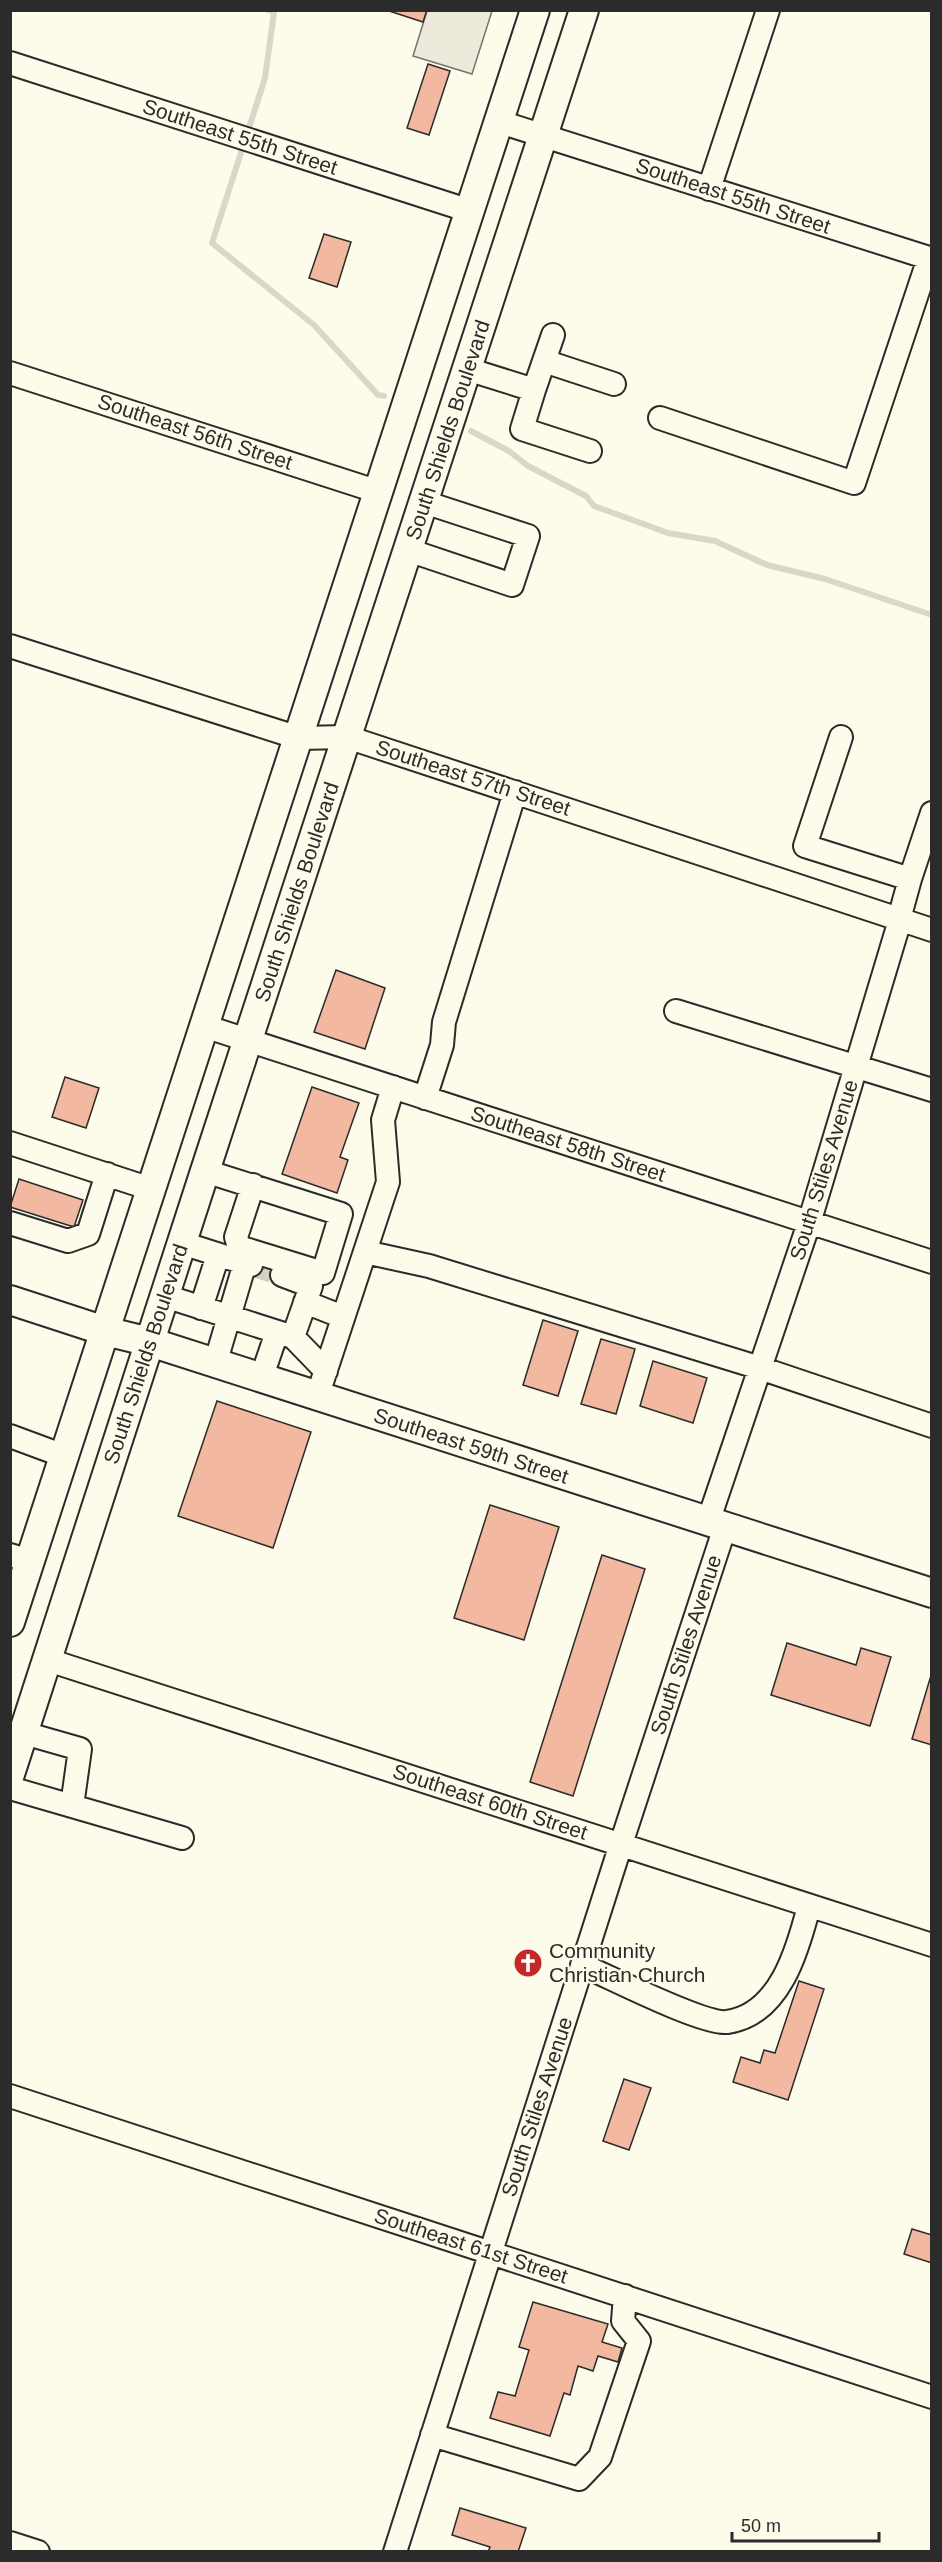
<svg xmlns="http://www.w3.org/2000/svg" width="942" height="2562" viewBox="0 0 942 2562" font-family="Helvetica,sans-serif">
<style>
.parking{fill:#eceadb;stroke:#74746e;stroke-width:1.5}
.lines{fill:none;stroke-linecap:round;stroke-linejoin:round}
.stream{stroke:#d8d7c9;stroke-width:6}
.building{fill:#f2b8a0;stroke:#2b2b2b;stroke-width:1.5}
.minor-tunnel{stroke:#d3d1c4;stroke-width:22;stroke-dasharray:22 11;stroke-linecap:butt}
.minor-casing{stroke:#2b2b2b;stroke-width:26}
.major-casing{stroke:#2b2b2b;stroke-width:32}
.minor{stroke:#fdfbea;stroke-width:22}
.major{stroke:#fdfbea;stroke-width:28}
.labels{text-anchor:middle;stroke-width:4.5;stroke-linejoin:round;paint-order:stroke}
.street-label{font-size:21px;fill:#2b2b2b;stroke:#fdfbea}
.poi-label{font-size:21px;fill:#2b2b2b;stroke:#fdfbea;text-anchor:start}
</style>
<rect width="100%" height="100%" fill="#fdfbea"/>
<path class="parking" d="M 427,11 L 492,11 L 472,74 L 413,56 Z"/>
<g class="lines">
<path class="stream" d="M 268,10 L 274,12 L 265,78 L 212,243 L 314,325 L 378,395 L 384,396
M 471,431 L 509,451 L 528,466 L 586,496 L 594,506 L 668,533 L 715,541 L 767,565 L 825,579 L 932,615"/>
</g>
<path class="building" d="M 386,10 L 427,10 L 423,22 Z
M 428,64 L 450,71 L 429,135 L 407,128 Z
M 324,234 L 351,242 L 337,287 L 309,278 Z
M 336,970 L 385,988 L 365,1049 L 314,1032 Z
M 65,1077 L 99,1088 L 86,1128 L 52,1117 Z
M 312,1087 L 359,1103 L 340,1157 L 348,1160 L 337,1193 L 282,1174 Z
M 19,1179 L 83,1200 L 74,1227 L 10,1207 Z
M 543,1320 L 578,1331 L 558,1396 L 523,1385 Z
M 601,1339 L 635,1349 L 616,1414 L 581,1404 Z
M 653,1361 L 707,1378 L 693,1423 L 640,1406 Z
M 217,1401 L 311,1432 L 273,1548 L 178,1516 Z
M 490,1505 L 559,1527 L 524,1640 L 454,1618 Z
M 602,1555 L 645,1569 L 573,1796 L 530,1782 Z
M 787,1643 L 856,1665 L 861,1648 L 891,1657 L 870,1726 L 771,1695 Z
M 932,1672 L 932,1745 L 912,1739 Z
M 799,1981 L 824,1989 L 788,2100 L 733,2082 L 741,2057 L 760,2063 L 764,2050 L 775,2053 Z
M 624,2079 L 651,2088 L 629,2150 L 603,2141 Z
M 912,2229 L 932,2235 L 932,2263 L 904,2254 Z
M 533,2302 L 608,2324 L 602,2342 L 622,2348 L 618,2362 L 598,2356 L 593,2371 L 578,2366 L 570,2395 L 564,2393 L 550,2436 L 490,2418 L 498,2392 L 515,2396 L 529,2350 L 519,2347 Z
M 460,2508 L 526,2528 L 518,2552 L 488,2552 L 490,2547 L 452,2535 Z"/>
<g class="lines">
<path class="minor-tunnel" d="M 251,1265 L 279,1274"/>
<g class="minor-casing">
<path id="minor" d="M 10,63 L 470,211
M 500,122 L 932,259
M 709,189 L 768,10
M 544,361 L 614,384
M 467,369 L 534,390 L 553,335
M 10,373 L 379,492
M 534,390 L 522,429 L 590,451
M 660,418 L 854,483 L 929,258
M 408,550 L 512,585 L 528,536 L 424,502
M 10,646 L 299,738 L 347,737 L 932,930
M 841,737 L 805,846 L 910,879 L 932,813
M 899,919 L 910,879
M 676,1011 L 932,1090
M 204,1026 L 932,1262
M 425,1098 L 442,1045 L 444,1022 L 515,792
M 10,1143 L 151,1189
M 205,1171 L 341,1214 L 323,1273 L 239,1247 L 236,1237 L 253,1185
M 10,1223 L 68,1241 L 88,1234 L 107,1174
M 182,1243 L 251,1265
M 365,1252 L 429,1266 L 760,1368 L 932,1426
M 282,1275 L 311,1286 L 293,1337
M 165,1296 L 293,1337 L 326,1371
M 305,1302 L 343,1317
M 201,1308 L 218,1255
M 215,1364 L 245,1263
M 261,1379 L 277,1332
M 317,1397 L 388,1182 L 383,1120 L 393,1087
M 10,1436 L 64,1456
M 708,1522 L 809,1223 L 900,920
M 10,1555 L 30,1561
M 48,1660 L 932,1945
M 24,1733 L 80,1749 L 72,1806
M 10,1788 L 182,1838
M 582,1965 C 610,1977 703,2025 727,2022 C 780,2015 798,1949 809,1906
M 10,2096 L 932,2397
M 432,2435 L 579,2479 L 600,2457 L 639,2341 L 623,2321 L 625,2296
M 10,2543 L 38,2552
M 395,2552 L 621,1844 L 725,1527"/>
</g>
<g class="major-casing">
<path id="major" d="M 10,1300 L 105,1331 L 150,1342 L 932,1593
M 10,1622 L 535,10
M 10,1774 L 205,1171 L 584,10"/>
</g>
<use href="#minor" class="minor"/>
<use href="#major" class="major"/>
</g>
<defs>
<g id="church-disc" transform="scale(1.5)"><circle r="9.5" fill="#c62828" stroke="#fdfbea"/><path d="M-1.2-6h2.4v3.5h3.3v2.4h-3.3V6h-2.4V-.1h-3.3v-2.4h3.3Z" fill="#fff"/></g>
</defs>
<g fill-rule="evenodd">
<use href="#church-disc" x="528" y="1963"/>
</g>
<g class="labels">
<g class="street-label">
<text transform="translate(240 137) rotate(18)" y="7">Southeast 55th Street</text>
<text transform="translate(733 196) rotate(18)" y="7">Southeast 55th Street</text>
<text transform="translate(448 430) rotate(-72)" y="7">South Shields Boulevard</text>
<text transform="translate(195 432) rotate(18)" y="7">Southeast 56th Street</text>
<text transform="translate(473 778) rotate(18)" y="7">Southeast 57th Street</text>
<text transform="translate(297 892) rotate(-72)" y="7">South Shields Boulevard</text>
<text transform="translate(568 1144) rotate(18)" y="7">Southeast 58th Street</text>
<text transform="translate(824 1170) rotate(-73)" y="7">South Stiles Avenue</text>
<text transform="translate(146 1354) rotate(-72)" y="7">South Shields Boulevard</text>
<text transform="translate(471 1446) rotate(18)" y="7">Southeast 59th Street</text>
<text transform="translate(686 1645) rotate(-72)" y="7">South Stiles Avenue</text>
<text transform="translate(490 1802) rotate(18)" y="7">Southeast 60th Street</text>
<text transform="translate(537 2107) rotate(-72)" y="7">South Stiles Avenue</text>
<text transform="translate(471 2246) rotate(18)" y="7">Southeast 61st Street</text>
</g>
<g class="poi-label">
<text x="549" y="1958">Community<tspan x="549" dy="24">Christian Church</tspan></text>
</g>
</g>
<rect width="942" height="2562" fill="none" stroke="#2b2b2b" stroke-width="24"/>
<path d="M732 2532v9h147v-9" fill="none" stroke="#2b2b2b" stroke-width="3"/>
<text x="741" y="2532" font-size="18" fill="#2b2b2b" stroke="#fdfbea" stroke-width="4.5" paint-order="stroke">50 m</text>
</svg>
